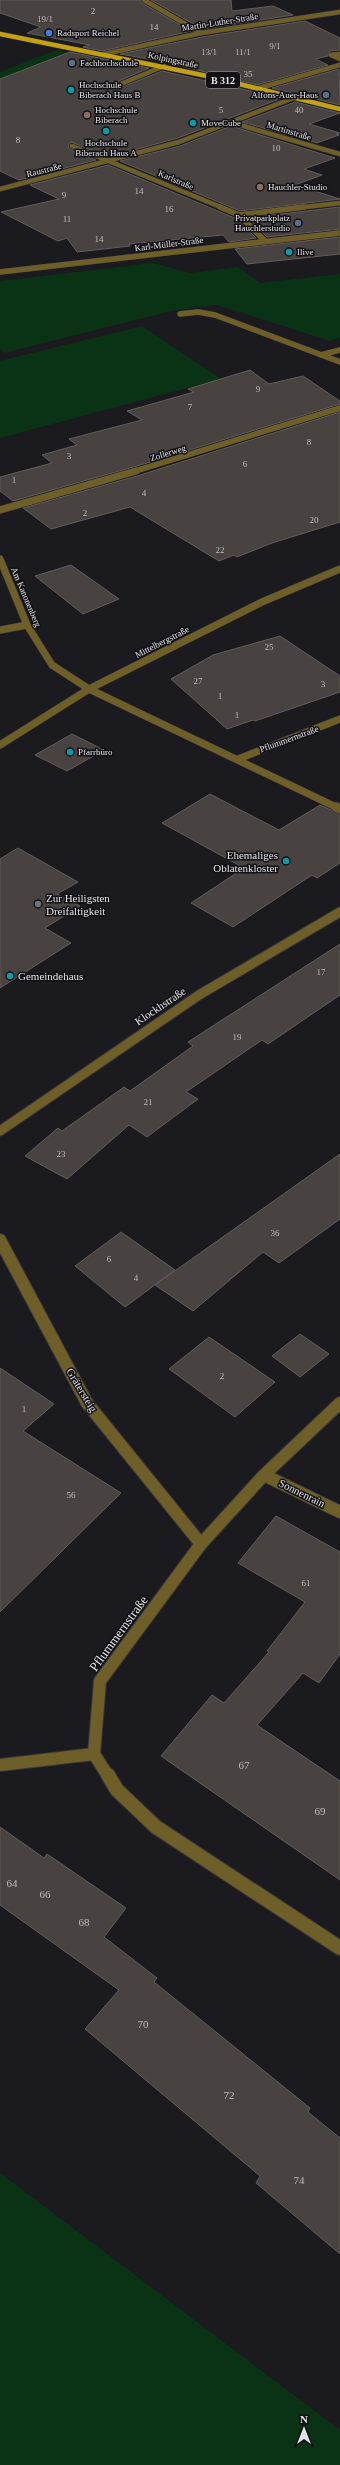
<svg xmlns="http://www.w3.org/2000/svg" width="340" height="2465" viewBox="0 0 340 2465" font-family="'Times New Roman',serif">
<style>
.green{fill:#0a3316}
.building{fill:#484340;stroke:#625d59}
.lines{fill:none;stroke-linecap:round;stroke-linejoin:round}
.service-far2-casing{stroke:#37363b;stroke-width:5.5}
.service-far1-casing{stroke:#37363b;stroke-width:6}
.service-casing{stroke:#37363b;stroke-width:14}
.minor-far5-casing{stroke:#37363b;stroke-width:5.5}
.minor-far4-casing{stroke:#37363b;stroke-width:6}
.minor-far3-casing{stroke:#37363b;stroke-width:8}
.minor-far2-casing{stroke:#37363b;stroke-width:11}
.minor-far1-casing{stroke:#37363b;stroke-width:14}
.minor-casing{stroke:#37363b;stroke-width:16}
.tertiary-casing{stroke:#37363b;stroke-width:5.5}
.primary-casing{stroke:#37363b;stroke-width:5.5}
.service-far2{stroke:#6e5e28;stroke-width:4.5}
.service-far1{stroke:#6e5e28;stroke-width:5.5}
.service{stroke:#6e5e28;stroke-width:12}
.minor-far5{stroke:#6e5e28;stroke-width:4.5}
.minor-far4{stroke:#6e5e28;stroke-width:5.5}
.minor-far3{stroke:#6e5e28;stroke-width:7}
.minor-far2{stroke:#6e5e28;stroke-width:9}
.minor-far1{stroke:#6e5e28;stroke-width:12}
.minor{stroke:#6e5e28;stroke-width:14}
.tertiary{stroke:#6e5e28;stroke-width:4.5}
.primary{stroke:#c3a115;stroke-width:4.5}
.shop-dot{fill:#3f7fe0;stroke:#121116;stroke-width:1.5}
.service-dot{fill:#5c6f8a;stroke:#121116;stroke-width:1.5}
.culture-dot{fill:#0f9aa8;stroke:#121116;stroke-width:1.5}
.education-dot{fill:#8d6e63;stroke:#121116;stroke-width:1.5}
.worship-dot{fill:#6b7280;stroke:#121116;stroke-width:1.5}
.labels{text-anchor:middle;stroke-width:3;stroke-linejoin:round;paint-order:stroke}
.number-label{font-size:9px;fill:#bdbcbd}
.far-street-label{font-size:9px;fill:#e4e4e7;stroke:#121116}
.far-poi-label{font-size:9px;fill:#e4e4e7;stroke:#121116;text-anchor:start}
.shield{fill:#121116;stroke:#a5a5a8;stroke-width:1}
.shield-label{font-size:10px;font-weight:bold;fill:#e4e4e7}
.poi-label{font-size:11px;fill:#e4e4e7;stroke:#121116;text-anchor:start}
.street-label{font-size:11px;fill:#e4e4e7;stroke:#121116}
.near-number-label{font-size:11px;fill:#bdbcbd}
.near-street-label{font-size:13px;fill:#e4e4e7;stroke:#121116}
</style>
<rect width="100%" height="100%" fill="#1b1a1f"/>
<path class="green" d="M 56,50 L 69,53 L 42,67 L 36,65 L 0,79 L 0,72 Z
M 153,263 L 190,273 L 238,267 L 260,283 L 340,274 L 340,338 L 330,341 L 217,305 L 171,311 L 4,353 L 0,349 L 0,281 Z
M 142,326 L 221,379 L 0,438 L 0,361 Z
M 0,2173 L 340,2430 L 340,2465 L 0,2465 Z"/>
<path class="building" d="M 0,0 L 140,0 L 142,3 L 191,31 L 102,51 L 83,47 L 90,45 L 27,33 L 41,27 L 0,13 Z
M 151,0 L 231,0 L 232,11 L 273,6 L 293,15 L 202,29 Z
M 305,21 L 340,38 L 340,50 L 330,51 L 328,56 L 315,59 L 328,65 L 257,85 L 165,62 L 120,54 L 202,37 Z
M 70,52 L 149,68 L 114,83 L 112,86 L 115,90 L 162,71 L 282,98 L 178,138 L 108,157 L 71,142 L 68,146 L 70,149 L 96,160 L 19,180 L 0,171 L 0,79 Z
M 339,69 L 340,105 L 272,88 Z
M 295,102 L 340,113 L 309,124 L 340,133 L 336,134 L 339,135 L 317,143 L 242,122 Z
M 231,126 L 335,158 L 304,169 L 322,175 L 295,185 L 340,199 L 240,211 L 120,161 L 180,146 Z
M 108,165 L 237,219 L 256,238 L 229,242 L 223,235 L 129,244 L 130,246 L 77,252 L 67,238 L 58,241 L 1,212 L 59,199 L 30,185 Z
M 340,207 L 340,229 L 267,237 L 248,218 Z
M 340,237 L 340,254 L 247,264 L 235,249 Z
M 250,370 L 269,384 L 303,376 L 340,401 L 340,404 L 137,466 L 13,501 L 0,491 L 0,477 L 52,463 L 42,455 L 77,445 L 69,439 L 142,420 L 127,411 L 194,392 L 188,389 Z
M 340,412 L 340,522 L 272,543 L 237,557 L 234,555 L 219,561 L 130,507 L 51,529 L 23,508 L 137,476 Z
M 71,565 L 119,599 L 83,614 L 35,576 Z
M 280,636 L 340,676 L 340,692 L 255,721 L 253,720 L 227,729 L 171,679 L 213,655 Z
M 72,734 L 104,750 L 67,771 L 35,755 Z
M 210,794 L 279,830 L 320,805 L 331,810 L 340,815 L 340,863 L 317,878 L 312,875 L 233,927 L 191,903 L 244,868 L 162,823 Z
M 18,848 L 78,882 L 57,894 L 80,906 L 45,928 L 71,943 L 0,988 L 0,859 Z
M 340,944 L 340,995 L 268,1044 L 262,1040 L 186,1092 L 198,1099 L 147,1137 L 129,1125 L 67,1179 L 25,1156 L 58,1128 L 62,1131 L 124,1087 L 130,1091 L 193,1046 L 188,1042 Z
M 340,1154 L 340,1219 L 279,1263 L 263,1252 L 193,1311 L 155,1285 Z
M 121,1232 L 175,1270 L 125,1307 L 75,1266 Z
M 300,1334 L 329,1354 L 300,1377 L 272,1356 Z
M 209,1337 L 275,1382 L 235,1417 L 169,1369 Z
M 0,1368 L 54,1404 L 23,1431 L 121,1493 L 0,1612 Z
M 276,1516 L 340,1552 L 340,1654 L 319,1683 L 303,1673 L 257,1725 L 340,1781 L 340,1880 L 161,1756 L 212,1695 L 224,1703 L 269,1652 L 267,1651 L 305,1602 L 238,1563 Z
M 0,1827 L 44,1858 L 47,1854 L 126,1908 L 104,1937 L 157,1978 L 154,1982 L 310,2108 L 308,2112 L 340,2138 L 340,2254 L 256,2183 L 260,2176 L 85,2029 L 119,1990 L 0,1905 Z"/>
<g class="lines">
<g class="service-far2-casing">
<path id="service-far2" d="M 340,54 L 331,55 L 340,59
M 116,86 L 164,66
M 259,88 L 340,65
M 296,208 L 340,203"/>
</g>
<g class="service-far1-casing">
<path id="service-far1" d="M 239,215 L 304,207
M 180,314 L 198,312 L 215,315 L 340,362
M 321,355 L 340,350"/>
</g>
<g class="service-casing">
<path id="service" d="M 0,1240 L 87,1403 L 201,1544"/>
</g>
<g class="minor-far5-casing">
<path id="minor-far5" d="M 144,0 L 201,33
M 233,123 L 340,154
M 72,146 L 223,208
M 0,189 L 179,142 L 296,97"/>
</g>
<g class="minor-far4-casing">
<path id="minor-far4" d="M 220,207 L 239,215 L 265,241
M 0,272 L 340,233
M 132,472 L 340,408"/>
</g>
<g class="minor-far3-casing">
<path id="minor-far3" d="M 0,510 L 136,471
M 0,559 L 27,625 L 52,665 L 89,689 L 338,808
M 0,630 L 27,625
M 0,745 L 89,689 L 262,602 L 340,569
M 238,759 L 340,719"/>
</g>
<g class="minor-far2-casing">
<path id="minor-far2" d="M 336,807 L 340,809
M 0,1131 L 199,995 L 340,912"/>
</g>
<g class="minor-far1-casing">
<path id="minor-far1" d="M 264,1475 L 340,1512
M 0,1765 L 94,1754
M 108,1776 L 94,1754 L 100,1681 L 201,1544 L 264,1475 L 340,1403"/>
</g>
<g class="minor-casing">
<path id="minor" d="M 108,1775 L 117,1790 L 156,1827 L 340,1948"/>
</g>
<g class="tertiary-casing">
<path id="tertiary" d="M 104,54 L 201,33 L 340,12"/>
</g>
<g class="primary-casing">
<path id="primary" d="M 0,34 L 207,76 L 340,109"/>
</g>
<use href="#service-far2" class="service-far2"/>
<use href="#service-far1" class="service-far1"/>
<use href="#service" class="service"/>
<use href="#minor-far5" class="minor-far5"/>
<use href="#minor-far4" class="minor-far4"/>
<use href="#minor-far3" class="minor-far3"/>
<use href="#minor-far2" class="minor-far2"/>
<use href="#minor-far1" class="minor-far1"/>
<use href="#minor" class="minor"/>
<use href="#tertiary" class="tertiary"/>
<use href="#primary" class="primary"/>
</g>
<circle class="shop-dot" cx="49" cy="33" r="4"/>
<g class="service-dot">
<circle cx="72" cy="63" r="4"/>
<circle cx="326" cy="95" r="4"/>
<circle cx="298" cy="223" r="4"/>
</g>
<g class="culture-dot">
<circle cx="71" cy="90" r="4"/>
<circle cx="193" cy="123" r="4"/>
<circle cx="106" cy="131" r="4"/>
<circle cx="289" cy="252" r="4"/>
<circle cx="70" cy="752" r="4"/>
<circle cx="286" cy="861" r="4"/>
<circle cx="10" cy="976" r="4"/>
</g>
<g class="education-dot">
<circle cx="87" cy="115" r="4"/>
<circle cx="260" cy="187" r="4"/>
</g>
<circle class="worship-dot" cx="38" cy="904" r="4"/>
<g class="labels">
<g class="number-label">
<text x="93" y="14">2</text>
<text x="45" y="22">19/1</text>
<text x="154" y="30">14</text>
<text x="275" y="49">9/1</text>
<text x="209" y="55">13/1</text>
<text x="243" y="55">11/1</text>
<text x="248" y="77">35</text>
<text x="221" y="113">5</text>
<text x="299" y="113">40</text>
<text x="18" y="143">8</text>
<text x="276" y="151">10</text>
<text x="139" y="194">14</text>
<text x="64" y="198">9</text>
<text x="169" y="212">16</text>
<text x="67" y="222">11</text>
<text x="99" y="242">14</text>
<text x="258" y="392">9</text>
<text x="190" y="410">7</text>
<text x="309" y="445">8</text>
<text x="69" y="459">3</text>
<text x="245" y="467">6</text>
<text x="14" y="483">1</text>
<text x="144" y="496">4</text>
<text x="85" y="516">2</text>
<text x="314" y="523">20</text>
<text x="220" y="553">22</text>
<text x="269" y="650">25</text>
<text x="198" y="684">27</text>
<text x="323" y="687">3</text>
<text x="220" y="699">1</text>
<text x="237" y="718">1</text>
<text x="321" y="975">17</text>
<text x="237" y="1040">19</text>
<text x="148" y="1105">21</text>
<text x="61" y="1157">23</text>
<text x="275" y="1236">36</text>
<text x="109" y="1262">6</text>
<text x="136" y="1281">4</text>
<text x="222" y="1379">2</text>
<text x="24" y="1412">1</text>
<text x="71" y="1498">56</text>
<text x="306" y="1586">61</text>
</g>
<g class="far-street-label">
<text transform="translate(220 22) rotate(-9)" y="3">Martin-Luther-Straße</text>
<text transform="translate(173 60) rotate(12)" y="3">Kolpingstraße</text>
<text transform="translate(289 131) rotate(17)" y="3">Martinstraße</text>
<text transform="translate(44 170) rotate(-14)" y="3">Raustraße</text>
<text transform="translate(176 180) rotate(23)" y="3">Karlstraße</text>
<text transform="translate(169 244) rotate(-7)" y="3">Karl-Müller-Straße</text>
<text transform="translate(168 453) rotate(-17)" y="3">Zollerweg</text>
<text transform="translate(26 597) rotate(67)" y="3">Am Kanonenberg</text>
<text transform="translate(162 642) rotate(-27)" y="3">Mittelbergstraße</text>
<text transform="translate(289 739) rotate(-20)" y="3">Pflummernstraße</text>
</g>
<g class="far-poi-label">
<text x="57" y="36">Radsport Reichel</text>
<text x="80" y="66">Fachhochschule</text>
<text x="79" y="88">Hochschule<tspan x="79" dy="10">Biberach Haus B</tspan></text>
<text x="318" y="98" text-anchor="end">Alfons-Auer-Haus</text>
<text x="95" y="113">Hochschule<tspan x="95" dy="10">Biberach</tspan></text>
<text x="201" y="126">MoveCube</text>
<text x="106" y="146" text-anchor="middle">Hochschule<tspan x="106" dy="10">Biberach Haus A</tspan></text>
<text x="268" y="190">Hauchler-Studio</text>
<text x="290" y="221" text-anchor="end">Privatparkplatz<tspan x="290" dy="10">Hauchlerstudio</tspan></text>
<text x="297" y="255">Ilive</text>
<text x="78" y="755">Pfarrbüro</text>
</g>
<rect class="shield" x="206" y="72" width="34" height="16" rx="3"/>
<g class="shield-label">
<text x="223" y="84">B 312</text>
</g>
<g class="poi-label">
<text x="278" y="859" text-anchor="end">Ehemaliges<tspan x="278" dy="13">Oblatenkloster</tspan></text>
<text x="46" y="902">Zur Heiligsten<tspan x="46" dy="13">Dreifaltigkeit</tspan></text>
<text x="18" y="980">Gemeindehaus</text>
</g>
<g class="street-label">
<text transform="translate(160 1006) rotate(-34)" y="4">Klockhstraße</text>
<text transform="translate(82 1390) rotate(59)" y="4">Grätersteig</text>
<text transform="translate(302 1493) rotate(26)" y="4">Sonnenrain</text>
</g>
<g class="near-number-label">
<text x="244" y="1769">67</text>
<text x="320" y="1815">69</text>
<text x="12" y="1887">64</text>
<text x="45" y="1898">66</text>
<text x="84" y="1926">68</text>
<text x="143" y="2028">70</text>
<text x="229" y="2099">72</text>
<text x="299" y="2184">74</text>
</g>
<g class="near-street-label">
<text transform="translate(118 1633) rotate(-54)" y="5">Pflummernstraße</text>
</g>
</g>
<g transform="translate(304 2429)" stroke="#121116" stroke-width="3" paint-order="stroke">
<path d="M0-3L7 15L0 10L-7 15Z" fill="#e4e4e7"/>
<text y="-6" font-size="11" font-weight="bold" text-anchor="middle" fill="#e4e4e7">N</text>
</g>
</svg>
